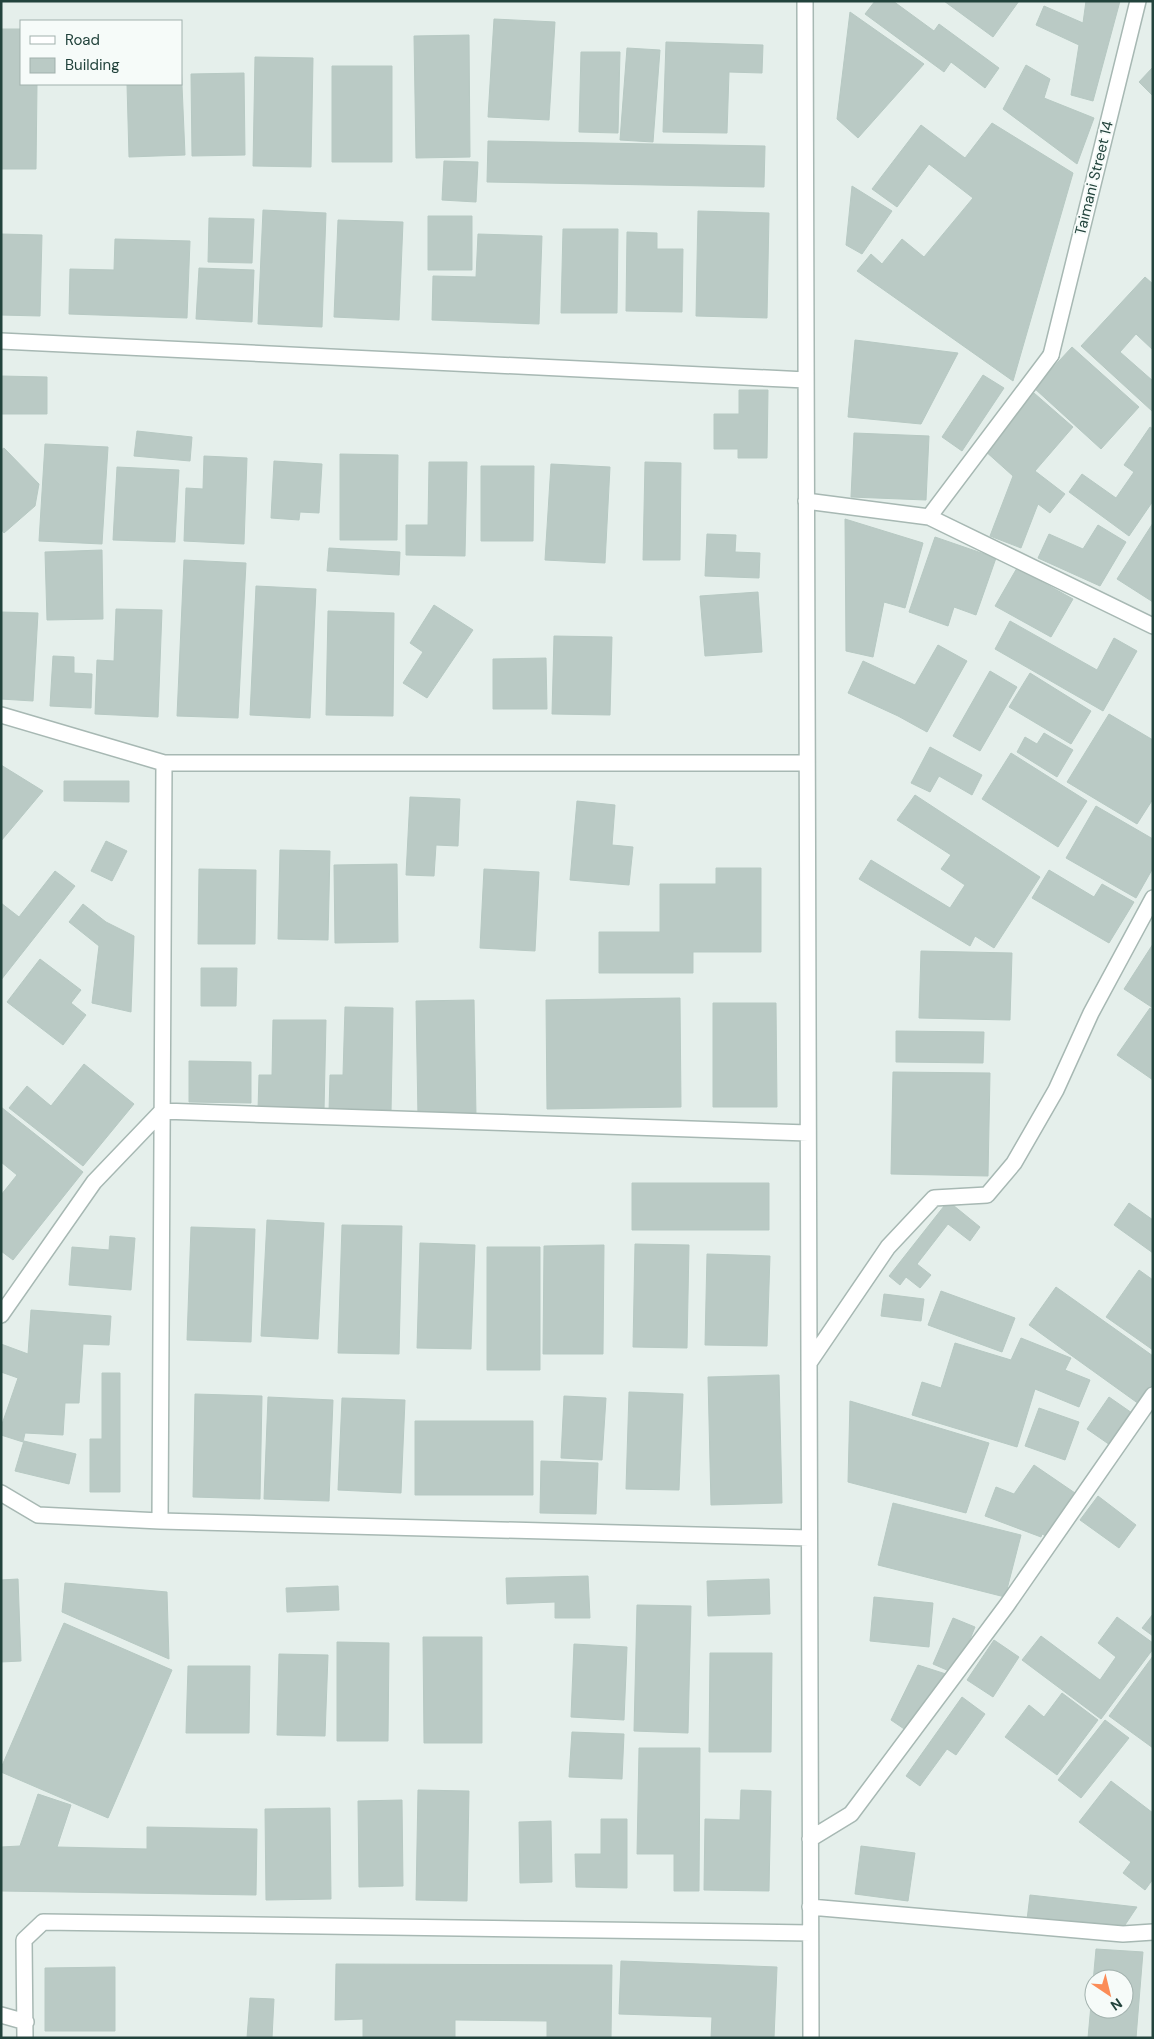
<svg xmlns="http://www.w3.org/2000/svg" width="1154" height="2039" viewBox="0 0 1154 2039" font-family="'DM Sans',sans-serif">
<style>
.building{fill:#bacac5;stroke:#b7c9c3;fill-rule:evenodd}
.lines{fill:none;stroke-linecap:round;stroke-linejoin:round}
.lane-casing{stroke:#a7b8b3;stroke-width:18}
.street-casing{stroke:#a7b8b3;stroke-width:18}
.lane{stroke:#fff;stroke-width:15}
.street{stroke:#fff;stroke-width:15}
.labels{text-anchor:middle;stroke-width:4;stroke-linejoin:round;paint-order:stroke}
.street-label{font-size:15px;fill:#22433c;stroke:#f6fbf9}
</style>
<rect width="100%" height="100%" fill="#e5efeb"/>
<path class="building" d="M 875,1 L 893,1 L 934,31 L 939,24 L 999,68 L 985,88 L 951,62 L 944,72 L 865,14 Z
M 944,1 L 1019,1 L 993,37 Z
M 1086,1 L 1120,1 L 1093,101 L 1071,95 L 1079,45 L 1036,25 L 1044,6 L 1083,23 Z
M 850,12 L 924,64 L 858,138 L 837,119 Z
M 494,19 L 555,22 L 549,120 L 488,117 Z
M 1,29 L 21,29 L 21,84 L 37,84 L 36,169 L 1,169 Z
M 469,35 L 470,157 L 416,158 L 414,36 Z
M 666,42 L 763,45 L 762,73 L 729,72 L 727,133 L 663,132 Z
M 627,48 L 660,50 L 653,142 L 620,140 Z
M 581,52 L 620,52 L 618,133 L 579,132 Z
M 255,57 L 313,58 L 311,167 L 253,166 Z
M 181,62 L 185,155 L 129,157 L 127,84 L 181,84 Z
M 1026,65 L 1050,79 L 1044,98 L 1094,118 L 1077,164 L 1003,109 Z
M 332,66 L 392,66 L 392,162 L 332,162 Z
M 1153,67 L 1153,96 L 1139,82 Z
M 244,73 L 245,155 L 192,156 L 191,74 Z
M 992,123 L 1073,173 L 1013,381 L 857,271 L 871,254 L 882,264 L 902,239 L 924,257 L 973,198 L 929,164 L 897,207 L 872,189 L 921,125 L 965,158 Z
M 488,141 L 765,146 L 764,187 L 487,182 Z
M 444,161 L 478,162 L 476,202 L 442,200 Z
M 852,186 L 892,211 L 862,254 L 846,245 Z
M 263,210 L 326,213 L 322,327 L 258,324 Z
M 698,211 L 769,213 L 767,318 L 696,316 Z
M 428,216 L 472,216 L 472,270 L 428,270 Z
M 209,218 L 254,219 L 252,263 L 208,262 Z
M 338,220 L 403,222 L 399,320 L 334,317 Z
M 563,229 L 618,229 L 617,313 L 561,313 Z
M 627,232 L 657,233 L 657,249 L 683,249 L 682,312 L 626,311 Z
M 1,234 L 42,235 L 40,316 L 1,315 Z
M 478,234 L 542,236 L 539,324 L 432,320 L 433,276 L 476,277 Z
M 115,239 L 190,241 L 187,318 L 69,314 L 70,269 L 114,270 Z
M 199,268 L 254,270 L 252,322 L 196,319 Z
M 1145,277 L 1153,284 L 1153,350 L 1136,334 L 1120,352 L 1153,381 L 1152,411 L 1081,346 Z
M 855,340 L 958,353 L 921,424 L 848,417 Z
M 1072,347 L 1139,407 L 1101,449 L 1034,388 Z
M 983,375 L 1004,388 L 962,451 L 942,437 Z
M 1,376 L 47,377 L 47,414 L 1,414 Z
M 739,390 L 768,390 L 767,458 L 738,458 L 738,449 L 714,449 L 714,414 L 739,414 Z
M 1034,393 L 1073,427 L 1035,471 L 1065,494 L 1050,513 L 1038,504 L 1021,548 L 990,536 L 1013,476 L 984,450 Z
M 1150,427 L 1153,429 L 1153,501 L 1129,536 L 1069,492 L 1082,474 L 1116,498 L 1134,472 L 1124,465 Z
M 137,431 L 192,437 L 190,461 L 134,456 Z
M 854,433 L 929,436 L 926,500 L 851,497 Z
M 45,444 L 108,447 L 102,544 L 39,541 Z
M 4,448 L 39,484 L 35,506 L 4,533 L 1,529 L 1,450 Z
M 340,454 L 398,455 L 397,540 L 340,540 Z
M 204,456 L 247,458 L 244,544 L 184,541 L 186,488 L 203,489 Z
M 274,461 L 322,464 L 319,513 L 300,512 L 299,520 L 271,518 Z
M 429,462 L 467,462 L 465,556 L 406,555 L 406,525 L 428,525 Z
M 645,462 L 681,463 L 680,560 L 643,560 Z
M 551,464 L 610,467 L 605,563 L 545,560 Z
M 481,466 L 534,466 L 533,541 L 481,541 Z
M 117,467 L 179,470 L 175,542 L 113,540 Z
M 845,519 L 923,543 L 905,608 L 884,602 L 873,657 L 846,651 Z
M 1153,523 L 1153,602 L 1117,579 Z
M 1098,525 L 1126,542 L 1100,586 L 1038,558 L 1049,534 L 1083,549 Z
M 707,534 L 736,535 L 735,552 L 760,553 L 759,578 L 705,576 Z
M 935,537 L 996,558 L 976,615 L 954,607 L 948,626 L 909,612 Z
M 329,548 L 400,552 L 399,575 L 327,571 Z
M 102,550 L 103,619 L 47,620 L 45,552 Z
M 184,560 L 246,563 L 238,718 L 177,716 Z
M 1017,568 L 1073,599 L 1051,637 L 995,606 Z
M 256,586 L 316,589 L 310,718 L 250,715 Z
M 758,592 L 762,652 L 705,656 L 700,596 Z
M 434,605 L 473,630 L 427,698 L 403,683 L 423,652 L 410,643 Z
M 116,609 L 162,610 L 158,717 L 95,714 L 97,660 L 114,661 Z
M 328,611 L 394,613 L 393,716 L 326,715 Z
M 1,612 L 38,613 L 33,701 L 1,699 Z
M 1010,621 L 1097,670 L 1114,638 L 1137,651 L 1103,711 L 995,649 Z
M 554,636 L 612,637 L 610,715 L 552,714 Z
M 938,645 L 967,661 L 927,732 L 898,716 L 848,693 L 863,661 L 915,685 Z
M 53,656 L 74,657 L 74,673 L 92,674 L 91,708 L 50,706 Z
M 546,658 L 547,709 L 493,709 L 493,659 Z
M 990,671 L 1017,687 L 980,751 L 953,736 Z
M 1030,673 L 1091,711 L 1071,744 L 1009,707 Z
M 1109,714 L 1153,740 L 1153,799 L 1137,824 L 1067,782 Z
M 1044,733 L 1073,750 L 1057,777 L 1017,752 L 1025,737 L 1037,744 Z
M 930,747 L 982,775 L 972,795 L 939,776 L 930,792 L 911,783 Z
M 1011,753 L 1087,801 L 1058,847 L 982,799 Z
M 1,765 L 43,791 L 1,841 Z
M 64,781 L 129,781 L 129,802 L 64,801 Z
M 915,795 L 1040,877 L 994,948 L 975,936 L 970,946 L 859,879 L 871,860 L 950,908 L 965,885 L 941,869 L 951,855 L 897,820 Z
M 410,797 L 460,799 L 458,846 L 436,845 L 434,876 L 406,875 Z
M 577,801 L 615,805 L 612,845 L 633,847 L 629,885 L 570,880 Z
M 1096,806 L 1153,839 L 1153,868 L 1136,898 L 1066,858 Z
M 106,841 L 127,851 L 112,881 L 91,871 Z
M 280,850 L 330,851 L 328,940 L 278,939 Z
M 397,864 L 398,942 L 335,943 L 334,865 Z
M 716,868 L 761,868 L 761,952 L 693,952 L 693,973 L 599,973 L 599,932 L 660,932 L 660,884 L 716,884 Z
M 199,869 L 256,870 L 255,944 L 198,944 Z
M 484,869 L 539,872 L 535,951 L 480,948 Z
M 1049,870 L 1094,897 L 1102,884 L 1134,902 L 1109,943 L 1032,898 Z
M 55,871 L 75,886 L 1,980 L 1,903 L 19,917 Z
M 83,904 L 106,922 L 134,936 L 131,1012 L 92,1003 L 99,946 L 69,922 Z
M 1153,944 L 1153,1008 L 1124,989 Z
M 921,951 L 1012,953 L 1010,1020 L 919,1018 Z
M 40,959 L 81,990 L 71,1003 L 86,1015 L 63,1045 L 7,1002 Z
M 201,968 L 237,968 L 236,1006 L 201,1006 Z
M 680,998 L 681,1107 L 547,1109 L 546,1000 Z
M 474,1000 L 476,1116 L 418,1117 L 416,1001 Z
M 713,1003 L 776,1003 L 777,1107 L 713,1107 Z
M 345,1007 L 393,1008 L 391,1112 L 329,1112 L 330,1075 L 343,1075 Z
M 1150,1008 L 1153,1010 L 1153,1080 L 1117,1055 Z
M 273,1020 L 326,1020 L 324,1111 L 258,1110 L 259,1075 L 272,1075 Z
M 896,1031 L 984,1032 L 983,1063 L 896,1062 Z
M 189,1061 L 251,1062 L 251,1103 L 189,1102 Z
M 84,1064 L 134,1104 L 83,1166 L 9,1108 L 27,1086 L 51,1106 Z
M 893,1072 L 990,1073 L 988,1176 L 891,1174 Z
M 1,1107 L 83,1172 L 13,1260 L 1,1251 L 1,1195 L 17,1175 L 1,1162 Z
M 632,1183 L 769,1183 L 769,1230 L 632,1230 Z
M 948,1201 L 980,1227 L 970,1241 L 948,1224 L 917,1264 L 931,1275 L 920,1288 L 906,1277 L 900,1285 L 889,1276 Z
M 1129,1203 L 1153,1220 L 1153,1253 L 1114,1225 Z
M 267,1220 L 324,1223 L 318,1339 L 261,1336 Z
M 342,1225 L 402,1226 L 399,1354 L 338,1353 Z
M 191,1227 L 255,1229 L 251,1342 L 187,1340 Z
M 110,1236 L 135,1238 L 131,1290 L 69,1285 L 72,1247 L 109,1250 Z
M 420,1243 L 475,1245 L 471,1349 L 417,1348 Z
M 635,1244 L 689,1245 L 687,1348 L 633,1347 Z
M 604,1245 L 603,1354 L 543,1354 L 544,1246 Z
M 487,1247 L 540,1247 L 540,1370 L 487,1370 Z
M 707,1254 L 770,1256 L 767,1346 L 705,1345 Z
M 1139,1270 L 1153,1280 L 1153,1350 L 1106,1317 Z
M 1056,1287 L 1153,1356 L 1153,1385 L 1139,1404 L 1029,1325 Z
M 941,1291 L 1015,1318 L 1002,1352 L 928,1325 Z
M 884,1294 L 924,1299 L 921,1321 L 881,1316 Z
M 31,1310 L 111,1316 L 109,1345 L 83,1344 L 79,1403 L 65,1403 L 63,1435 L 25,1433 L 23,1442 L 1,1435 L 1,1427 L 18,1378 L 1,1372 L 1,1344 L 28,1354 Z
M 1021,1338 L 1071,1358 L 1065,1370 L 1090,1380 L 1079,1407 L 1035,1389 L 1017,1447 L 912,1415 L 922,1382 L 941,1388 L 955,1343 L 1011,1360 Z
M 102,1373 L 120,1373 L 120,1492 L 90,1492 L 90,1439 L 102,1439 Z
M 779,1375 L 782,1503 L 711,1505 L 708,1377 Z
M 629,1392 L 683,1394 L 679,1490 L 626,1489 Z
M 195,1394 L 262,1396 L 260,1499 L 193,1497 Z
M 564,1396 L 606,1398 L 602,1460 L 561,1458 Z
M 268,1397 L 333,1400 L 329,1501 L 264,1499 Z
M 1109,1397 L 1132,1413 L 1110,1445 L 1087,1429 Z
M 342,1398 L 405,1400 L 401,1493 L 338,1490 Z
M 850,1401 L 989,1443 L 966,1513 L 848,1482 Z
M 1039,1408 L 1079,1422 L 1065,1460 L 1025,1446 Z
M 415,1421 L 533,1421 L 533,1495 L 415,1495 Z
M 24,1441 L 76,1454 L 69,1484 L 15,1471 Z
M 541,1461 L 598,1463 L 596,1514 L 540,1513 Z
M 1034,1465 L 1075,1493 L 1046,1536 L 1042,1534 L 1041,1537 L 985,1516 L 996,1487 L 1014,1494 Z
M 1098,1496 L 1136,1525 L 1119,1548 L 1080,1520 Z
M 893,1503 L 1021,1535 L 1005,1597 L 878,1565 Z
M 588,1576 L 590,1618 L 555,1618 L 555,1602 L 507,1604 L 506,1578 Z
M 18,1579 L 21,1661 L 1,1662 L 1,1580 Z
M 769,1579 L 770,1614 L 708,1616 L 707,1581 Z
M 65,1583 L 167,1592 L 169,1659 L 62,1612 Z
M 338,1586 L 339,1610 L 287,1612 L 286,1588 Z
M 874,1597 L 933,1603 L 929,1647 L 870,1641 Z
M 637,1605 L 691,1606 L 688,1733 L 634,1731 Z
M 1153,1614 L 1153,1636 L 1142,1628 Z
M 1117,1617 L 1153,1643 L 1153,1649 L 1101,1719 L 1022,1660 L 1041,1636 L 1100,1680 L 1116,1657 L 1098,1643 Z
M 953,1618 L 975,1627 L 956,1674 L 933,1664 Z
M 64,1623 L 172,1670 L 108,1818 L 1,1772 L 1,1768 Z
M 423,1637 L 482,1637 L 482,1743 L 424,1743 Z
M 994,1640 L 1019,1657 L 993,1697 L 967,1680 Z
M 337,1642 L 389,1643 L 388,1741 L 337,1741 Z
M 574,1644 L 627,1647 L 624,1720 L 571,1717 Z
M 710,1653 L 772,1653 L 771,1752 L 709,1752 Z
M 279,1654 L 328,1655 L 325,1736 L 277,1735 Z
M 1153,1656 L 1153,1748 L 1109,1716 Z
M 918,1665 L 952,1676 L 913,1735 L 891,1720 Z
M 188,1666 L 250,1666 L 249,1733 L 186,1733 Z
M 1062,1693 L 1098,1720 L 1057,1775 L 1005,1737 L 1029,1705 L 1044,1717 Z
M 962,1697 L 985,1714 L 956,1755 L 947,1749 L 920,1786 L 906,1776 Z
M 1105,1720 L 1129,1738 L 1081,1798 L 1058,1780 Z
M 572,1732 L 624,1734 L 622,1779 L 569,1777 Z
M 639,1748 L 700,1748 L 699,1891 L 674,1891 L 674,1854 L 637,1854 Z
M 1111,1781 L 1153,1813 L 1153,1879 L 1145,1890 L 1123,1873 L 1131,1862 L 1079,1822 Z
M 418,1790 L 469,1791 L 467,1901 L 416,1900 Z
M 741,1790 L 771,1791 L 769,1891 L 704,1890 L 705,1819 L 740,1820 Z
M 38,1794 L 71,1805 L 57,1847 L 147,1849 L 147,1827 L 257,1829 L 256,1895 L 1,1891 L 1,1847 L 20,1846 Z
M 402,1800 L 403,1886 L 359,1887 L 358,1801 Z
M 330,1808 L 331,1899 L 266,1900 L 265,1809 Z
M 601,1819 L 627,1819 L 627,1888 L 576,1887 L 575,1854 L 601,1854 Z
M 551,1821 L 552,1882 L 520,1883 L 519,1822 Z
M 861,1846 L 915,1853 L 908,1901 L 855,1894 Z
M 1030,1895 L 1137,1907 L 1121,1931 L 1027,1920 Z
M 1096,1949 L 1143,1952 L 1136,2038 L 1088,2038 ZM 1094,1979 L 1124,1979 L 1124,2009 L 1094,2009 Z
M 621,1961 L 777,1967 L 774,2038 L 711,2038 L 712,2017 L 619,2014 Z
M 336,1964 L 612,1965 L 611,2038 L 547,2038 L 547,2021 L 455,2020 L 455,2038 L 363,2038 L 363,2019 L 335,2020 Z
M 115,1967 L 115,2031 L 45,2031 L 45,1968 Z
M 250,1998 L 274,1999 L 272,2038 L 247,2038 Z"/>
<g class="lines">
<g class="lane-casing">
<path id="lane" d="M 806,501 L 929,517 L 1153,626
M 929,517 L 1051,355"/>
</g>
<g class="street-casing">
<path id="street" d="M 805,1 L 811,2038
M 1,341 L 806,380
M 1051,355 L 1138,1
M 1,715 L 164,763 L 807,763
M 1,1315 L 94,1182 L 162,1111 L 808,1133
M 809,1363 L 888,1247 L 934,1198 L 987,1195 L 1014,1163 L 1056,1090 L 1091,1013 L 1153,898
M 1,1493 L 38,1515 L 160,1521 L 809,1538
M 160,1521 L 164,763
M 810,1839 L 851,1814 L 1007,1605 L 1153,1395
M 810,1907 L 1123,1934 L 1153,1932
M 1,2015 L 26,2022
M 25,2038 L 24,1940 L 43,1922 L 810,1933"/>
</g>
<use href="#lane" class="lane"/>
<use href="#street" class="street"/>
</g>
<g class="labels">
<g class="street-label">
<text transform="translate(1094 178) rotate(-76)" y="5">Taimani Street 14</text>
</g>
</g>
<rect width="1154" height="2039" fill="none" stroke="#22433c" stroke-width="5"/>
<rect x="20" y="20" width="162" height="65" fill="#f6fbf9" stroke="#a1b1ad"/>
<rect x="30" y="36" width="25" height="8" fill="#ffffff" stroke="#a1b1ad"/>
<text x="65" y="45" font-size="15" fill="#22433c">Road</text>
<rect x="30" y="58" width="25" height="15" fill="#bacac5" stroke="#a1b1ad"/>
<text x="65" y="70" font-size="15" fill="#22433c">Building</text>
<g transform="translate(1109 1994) rotate(145)"><circle r="24" fill="#f6fbf9" stroke="#a1b1ad"/>
<path d="M0-4L9 19L0 12L-9 19Z" fill="#fb8c57"/>
<text y="-8" font-size="14" font-weight="bold" text-anchor="middle" fill="#22433c">N</text>
</g>
</svg>
